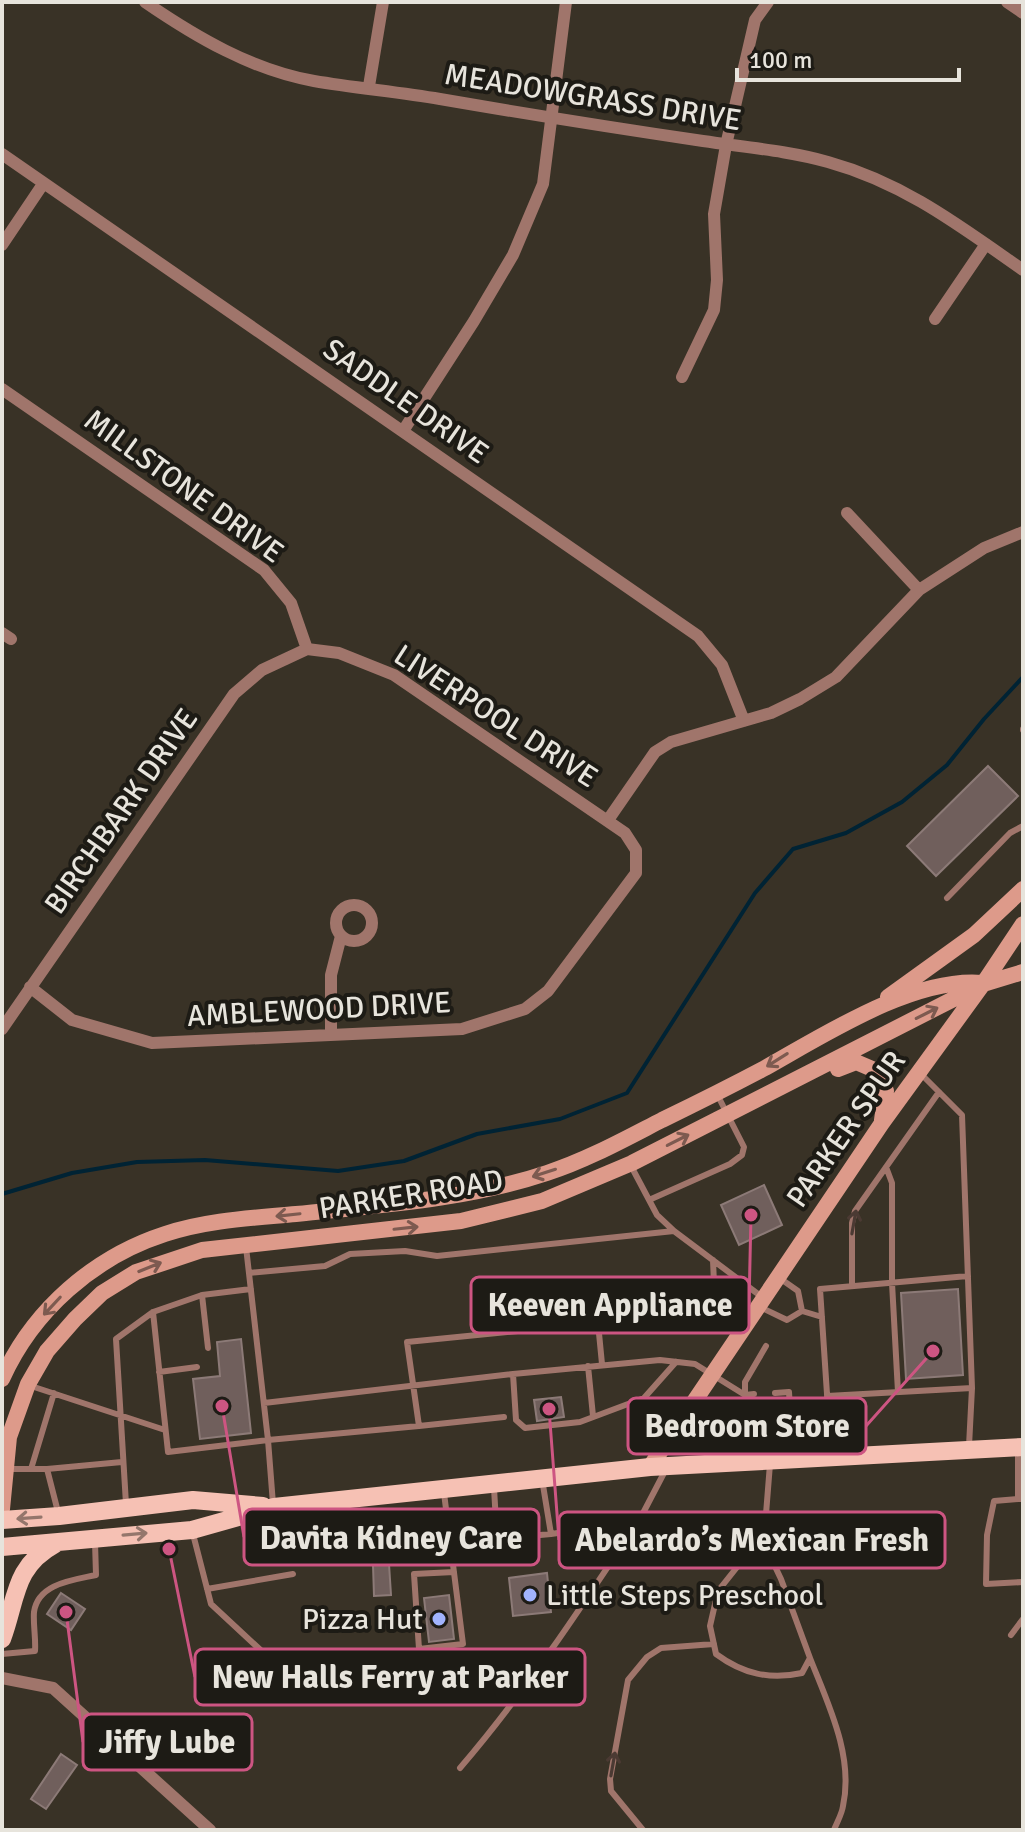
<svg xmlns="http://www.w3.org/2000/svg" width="1025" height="1832" viewBox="0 0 1025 1832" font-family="Signika,sans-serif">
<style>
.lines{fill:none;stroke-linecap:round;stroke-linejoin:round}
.stream{stroke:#002334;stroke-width:4}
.building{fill:#705f5c;stroke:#8c7a77;stroke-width:2}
.lane{stroke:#a0756b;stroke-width:6}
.street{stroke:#a0756b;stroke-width:12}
.secondary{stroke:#dd9a8a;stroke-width:16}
.primary{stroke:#f6c1b4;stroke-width:18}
.oneway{stroke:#7d5a50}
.oneway2{stroke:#4b3a33}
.oneway3{stroke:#94766c}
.poi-dot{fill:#a1b3fd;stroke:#1d1b15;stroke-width:3}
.labels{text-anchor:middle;stroke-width:8;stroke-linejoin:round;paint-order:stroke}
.street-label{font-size:30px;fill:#e7e4dc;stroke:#1d1b15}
.poi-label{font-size:30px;fill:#e7e4dc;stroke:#1d1b15;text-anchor:start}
.leader{fill:none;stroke:#cd5582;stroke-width:3}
.callout-dot{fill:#cd5582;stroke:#1d1b15;stroke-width:3}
.callout{fill:#1d1b15;stroke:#cd5582;stroke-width:3}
.callout-label{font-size:32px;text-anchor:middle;font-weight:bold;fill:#e7e4dc}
</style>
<rect width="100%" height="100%" fill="#393226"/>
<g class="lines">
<path class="stream" d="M 2,1194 L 72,1173 L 137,1162 L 205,1160 L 338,1171 L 404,1161 L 477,1134 L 560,1119 L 627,1093 L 755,893 L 793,849 L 846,833 L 902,802 L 947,765 L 984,719 L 1023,677"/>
</g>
<path class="building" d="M 988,766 L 1018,796 L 936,876 L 907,846 Z
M 764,1185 L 782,1225 L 739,1245 L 721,1205 Z
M 958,1289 L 963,1375 L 906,1379 L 901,1293 Z
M 241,1339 L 251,1433 L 200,1439 L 193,1379 L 220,1376 L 217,1342 Z
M 561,1397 L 564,1417 L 537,1421 L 534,1400 Z
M 389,1564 L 391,1595 L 374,1596 L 373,1565 Z
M 547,1573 L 551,1612 L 513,1616 L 509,1578 Z
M 61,1593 L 85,1609 L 71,1630 L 47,1614 Z
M 449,1595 L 454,1639 L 429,1642 L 424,1598 Z
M 61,1754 L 77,1765 L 46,1809 L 31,1799 Z"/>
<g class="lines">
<path class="lane" d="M 1023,729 L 1023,730
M 947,898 L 1010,833 L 1023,826
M 922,1075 L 962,1115 L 972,1388 L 969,1446
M 630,1164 L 657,1215 L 674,1231
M 886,1167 L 892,1183 L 892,1283 L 898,1392
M 649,1200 L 730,1164 L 742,1155 L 744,1147 L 718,1096
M 246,1247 L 268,1440 L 419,1426 L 407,1342 L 598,1323 L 602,1364
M 713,1260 L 716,1331
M 249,1273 L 325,1266 L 350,1254 L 405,1251 L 437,1256 L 674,1231 L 762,1297
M 778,1277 L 798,1291 L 802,1311
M 852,1286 L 852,1223 L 855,1211 L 939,1092
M 202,1295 L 208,1348
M 760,1307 L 787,1320 L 802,1311 L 822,1317
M 153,1312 L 168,1452 L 268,1440 L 273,1504
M 588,1366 L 593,1416
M 159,1372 L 197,1367
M 513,1374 L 516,1420 L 525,1428 L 580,1422 L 644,1398 L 676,1362
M 31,1386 L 165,1430
M 775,1393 L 789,1392 L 793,1456
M 754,1394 L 745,1395 L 745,1382 L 766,1346
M 827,1396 L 972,1388
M 264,1403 L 513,1374 L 660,1360 L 695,1364 L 745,1395 L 748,1458
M 776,1412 L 790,1411
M 777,1423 L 791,1422
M 419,1426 L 504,1417
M 1018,1448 L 1018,1499 L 1023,1499
M 831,1454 L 820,1289 L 968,1276
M 6,1469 L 47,1469 L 122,1462
M 31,1469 L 54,1393
M 47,1469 L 58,1512
M 494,1488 L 497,1539 L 551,1534 L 542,1479
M 444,1493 L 463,1644 L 419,1649 L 414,1574 L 454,1572
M 1018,1499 L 994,1501 L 987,1535 L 986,1584 L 1023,1582
M 126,1504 L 116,1339 L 153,1312 L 202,1295 L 251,1289
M 193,1534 L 211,1604 L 281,1669 L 310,1665
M 551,1534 L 625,1523 L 641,1517 L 665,1471
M 761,1537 L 781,1579 L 810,1658 L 802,1673 C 770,1680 743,1674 716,1654 L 710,1626 L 718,1591 L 761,1537 L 766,1514 L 770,1464
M 207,1589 L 293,1574
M 1011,1635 L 1023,1619
M 2,1654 L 35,1651 C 36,1639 33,1624 34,1612 C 38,1583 74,1580 96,1575 L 95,1542
M 810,1658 C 828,1704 854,1756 843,1806 C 842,1814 837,1822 834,1830
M 460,1768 C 527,1690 584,1603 641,1517
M 643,1830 L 611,1791 L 610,1779 L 628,1680 L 647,1657 L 661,1648 L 714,1644"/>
<path class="street" d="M 145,2 C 196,37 252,70 314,81 C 356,88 398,92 440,99 C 527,114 615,128 703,141 C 743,147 790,151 828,162 C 904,183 960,226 1023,270
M 1007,2 L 1023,13
M 369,86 L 383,2
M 2,154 L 698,636 L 722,665 L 744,721
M 2,245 L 43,184
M 935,319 L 986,244
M 682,377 L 714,310 L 717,280 L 714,214 L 726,145 L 755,20 L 768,2
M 2,389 L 264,570 L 291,603 L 307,649
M 403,431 L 474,321 L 513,255 L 543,184 L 566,2
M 847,513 L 919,590
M 2,633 L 11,639
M 608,820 L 655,752 L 671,742 L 771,713 L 800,699 L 836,677 L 919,590 L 984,548 L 1023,532
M336 923a18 18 0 1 1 36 0a18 18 0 1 1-36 0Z
M 30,987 L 72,1020 L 152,1043 L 462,1029 L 525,1009 L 548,991 L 636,873 L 636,850 L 625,833 L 394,675 L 339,653 L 307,649
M 2,1029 L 234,694 L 262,670 L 307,649
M 331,1035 L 331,975 L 341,936
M 2,1678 L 53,1688 L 210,1830"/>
<path class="secondary" d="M 888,997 L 974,935 L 1023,889
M 838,1069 L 856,1062 L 877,1071 L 886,1091 L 882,1120
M 2,1379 C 33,1310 94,1257 165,1234 C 207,1220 253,1218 296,1214 C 381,1205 466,1200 547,1173 C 587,1160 625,1139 662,1120 C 697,1103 731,1086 765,1068 C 824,1035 913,977 982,983
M 650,1467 L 882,1123 L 983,984 L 1023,924
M 2,1509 L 9,1437 L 28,1384 L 47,1351 L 75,1319 L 102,1293 L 136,1272 L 202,1250 L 461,1221 L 542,1201 L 632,1163 L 983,984 L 1023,972"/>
<path class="primary" d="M 2,1520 L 59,1516 L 193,1500 L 263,1506
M 2,1547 L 192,1530 L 274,1507 L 650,1467 L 1023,1447
M 2,1639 C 17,1599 13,1567 55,1544"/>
</g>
<defs><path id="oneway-shaft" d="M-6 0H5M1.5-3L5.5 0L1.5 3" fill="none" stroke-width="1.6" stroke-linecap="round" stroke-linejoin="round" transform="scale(2)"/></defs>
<g class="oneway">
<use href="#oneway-shaft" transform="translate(927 1013) rotate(-27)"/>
<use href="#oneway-shaft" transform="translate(777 1060) rotate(148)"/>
<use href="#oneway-shaft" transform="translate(678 1140) rotate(-27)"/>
<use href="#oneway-shaft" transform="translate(544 1173) rotate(162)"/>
<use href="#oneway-shaft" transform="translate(288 1215) rotate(174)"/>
<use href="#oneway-shaft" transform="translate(406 1228) rotate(-6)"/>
<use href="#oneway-shaft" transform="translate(150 1267) rotate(-22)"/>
<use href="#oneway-shaft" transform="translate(52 1306) rotate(133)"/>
</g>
<g class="oneway2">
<use href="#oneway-shaft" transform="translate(854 1222) rotate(-80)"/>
<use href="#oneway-shaft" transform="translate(613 1764) rotate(-80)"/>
</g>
<g class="oneway3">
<use href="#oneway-shaft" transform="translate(29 1518) rotate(176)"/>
<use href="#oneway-shaft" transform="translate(135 1534) rotate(-5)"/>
</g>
<g class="poi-dot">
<circle cx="530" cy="1595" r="8"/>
<circle cx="439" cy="1619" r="8"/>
</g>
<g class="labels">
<g class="street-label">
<text transform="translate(593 97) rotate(9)" y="10">MEADOWGRASS DRIVE</text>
<text transform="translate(406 401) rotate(35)" y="10">SADDLE DRIVE</text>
<text transform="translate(184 486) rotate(36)" y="10">MILLSTONE DRIVE</text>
<text transform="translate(496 716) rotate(33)" y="10">LIVERPOOL DRIVE</text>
<text transform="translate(121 811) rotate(-55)" y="10">BIRCHBARK DRIVE</text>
<text transform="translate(319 1009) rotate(-3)" y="10">AMBLEWOOD DRIVE</text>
<text transform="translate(846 1129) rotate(-55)" y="10">PARKER SPUR</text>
<text transform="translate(411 1194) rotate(-9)" y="10">PARKER ROAD</text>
</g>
<g class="poi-label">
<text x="546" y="1605">Little Steps Preschool</text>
<text x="423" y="1629" text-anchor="end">Pizza Hut</text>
</g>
</g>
<path class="leader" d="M751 1215L749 1305M933 1351L866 1426M222 1406L244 1537M549 1409L559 1540M169 1549L195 1677M66 1612L83 1742"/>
<g class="callout-dot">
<circle cx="751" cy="1215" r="8"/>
<circle cx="933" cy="1351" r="8"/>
<circle cx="222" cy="1406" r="8"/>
<circle cx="549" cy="1409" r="8"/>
<circle cx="169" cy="1549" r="8"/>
<circle cx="66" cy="1612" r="8"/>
</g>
<g class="callout">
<rect x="471" y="1277" width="278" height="56" rx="8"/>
<rect x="628" y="1398" width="238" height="56" rx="8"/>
<rect x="244" y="1509" width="295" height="56" rx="8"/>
<rect x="559" y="1512" width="386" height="56" rx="8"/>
<rect x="195" y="1649" width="390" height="56" rx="8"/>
<rect x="83" y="1714" width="169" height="56" rx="8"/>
</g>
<g class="callout-label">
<text x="610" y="1316">Keeven Appliance</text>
<text x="747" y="1437">Bedroom Store</text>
<text x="391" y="1549">Davita Kidney Care</text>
<text x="752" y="1551">Abelardo’s Mexican Fresh</text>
<text x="390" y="1688">New Halls Ferry at Parker</text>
<text x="167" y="1753">Jiffy Lube</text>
</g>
<rect width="1025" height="1832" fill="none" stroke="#e7e4dc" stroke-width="8"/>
<path d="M737 68v12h222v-12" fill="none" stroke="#e7e4dc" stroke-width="4"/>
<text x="749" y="68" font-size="24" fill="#e7e4dc" stroke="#1d1b15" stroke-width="6" paint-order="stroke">100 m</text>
</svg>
